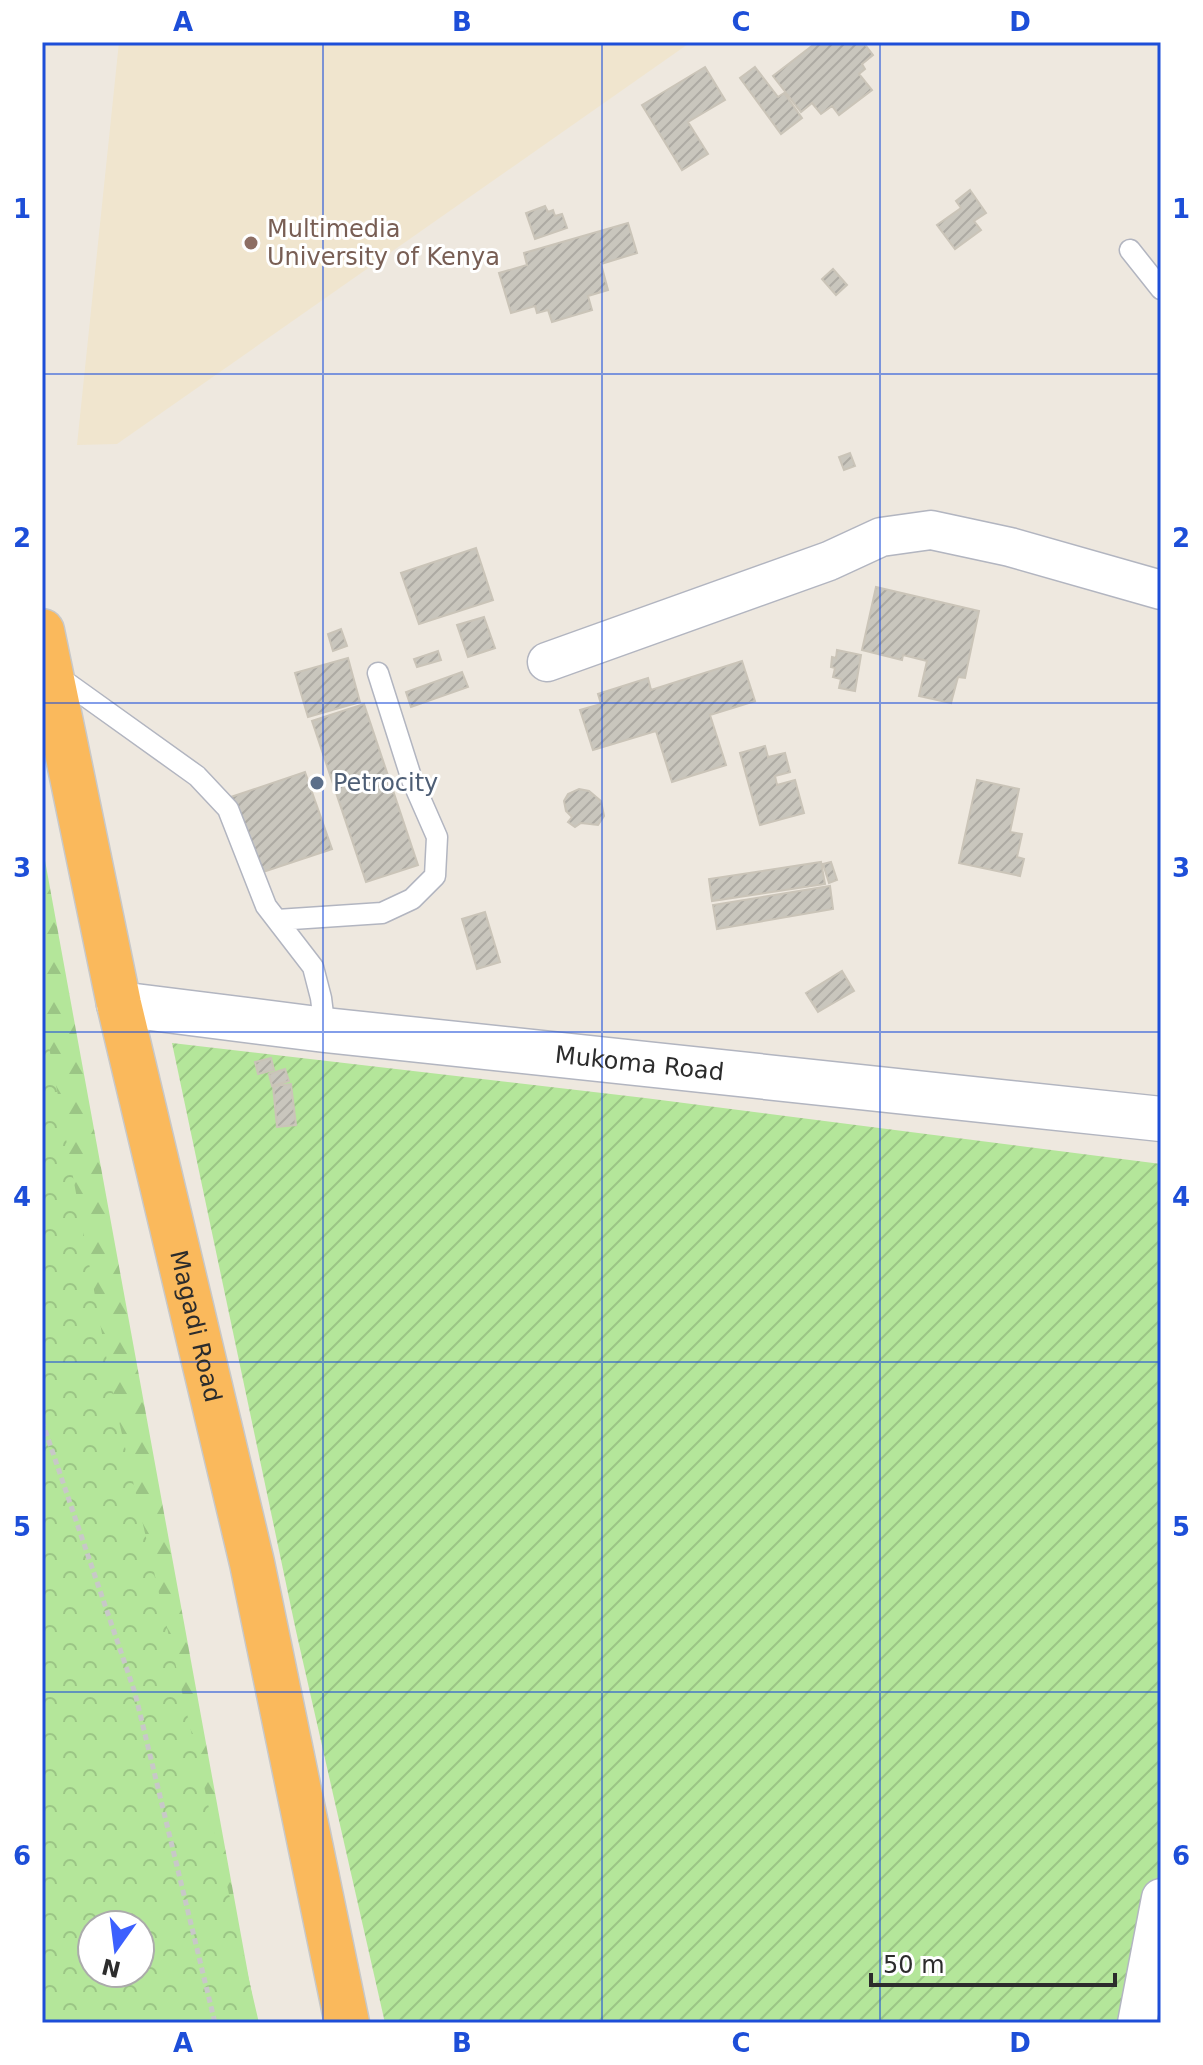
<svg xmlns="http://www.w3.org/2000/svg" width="1203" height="2065" viewBox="0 0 1203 2065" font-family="'DejaVu Sans',sans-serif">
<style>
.education{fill:#f0e5ce}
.forest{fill:url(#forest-firs);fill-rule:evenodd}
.park{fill:url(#park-crowns);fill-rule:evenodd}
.garden{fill:url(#garden-furrows)}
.building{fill:url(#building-hatch);stroke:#cac4b8;stroke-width:2}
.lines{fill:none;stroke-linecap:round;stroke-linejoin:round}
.service-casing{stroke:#b2b5c0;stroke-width:23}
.minor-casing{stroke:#b2b5c0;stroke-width:41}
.tertiary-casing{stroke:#b2b5c0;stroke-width:47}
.trunk-casing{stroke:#c8c8c8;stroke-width:47}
.path{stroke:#c8c8c8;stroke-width:5;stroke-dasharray:6 4;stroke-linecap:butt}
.service{stroke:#fff;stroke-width:20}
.minor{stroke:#fff;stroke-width:38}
.tertiary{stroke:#fff;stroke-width:44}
.trunk{stroke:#fab95c;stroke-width:44}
.grid{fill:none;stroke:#1d4ed8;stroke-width:2;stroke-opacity:0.55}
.education-dot{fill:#8d6e63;stroke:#fff;stroke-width:3}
.service-dot{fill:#5c6f8a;stroke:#fff;stroke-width:3}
.labels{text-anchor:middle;stroke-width:6;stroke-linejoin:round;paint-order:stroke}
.education-label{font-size:24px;fill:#785e54;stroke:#fff;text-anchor:start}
.service-label{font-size:24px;fill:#4e5e75;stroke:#fff;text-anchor:start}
.street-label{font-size:24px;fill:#2c2c2c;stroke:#fff}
.neatline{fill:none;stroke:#1d4ed8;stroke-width:3}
.grid-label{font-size:26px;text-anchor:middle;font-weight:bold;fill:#1d4ed8}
</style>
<defs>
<pattern id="forest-firs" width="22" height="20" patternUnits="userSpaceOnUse" patternTransform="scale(2)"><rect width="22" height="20" fill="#b4e69a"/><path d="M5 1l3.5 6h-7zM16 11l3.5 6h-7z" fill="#9bc585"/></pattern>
<pattern id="park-crowns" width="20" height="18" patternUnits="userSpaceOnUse" patternTransform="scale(2)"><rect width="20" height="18" fill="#b4e69a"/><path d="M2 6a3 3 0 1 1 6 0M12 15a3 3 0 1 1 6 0" fill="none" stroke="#9bc585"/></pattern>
<pattern id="garden-furrows" width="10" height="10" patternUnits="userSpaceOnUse" patternTransform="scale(2)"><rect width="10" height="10" fill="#b4e69a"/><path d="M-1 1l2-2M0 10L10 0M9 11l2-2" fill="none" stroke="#9bc585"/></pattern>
<pattern id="building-hatch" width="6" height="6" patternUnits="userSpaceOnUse" patternTransform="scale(2)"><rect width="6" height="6" fill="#c9c6bd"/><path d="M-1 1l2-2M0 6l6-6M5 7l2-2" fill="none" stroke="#adaaa3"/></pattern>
</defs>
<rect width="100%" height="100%" fill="#eee8df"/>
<path class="education" d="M 119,42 L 691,42 L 117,444 L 77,445 Z"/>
<path class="forest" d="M 42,844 L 257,2023 L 42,2023 ZM 92,1925 L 140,1925 L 140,1973 L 92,1973 Z"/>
<path class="park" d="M 42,1009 L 115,1404 L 259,2023 L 42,2023 ZM 92,1925 L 140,1925 L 140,1973 L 92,1973 Z"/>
<path class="garden" d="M 172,1043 L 645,1098 L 1161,1164 L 1161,2023 L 385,2023 L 296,1631 Z"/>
<path class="building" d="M 817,42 L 863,42 L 873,55 L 862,64 L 865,69 L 859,74 L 872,90 L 839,115 L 832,106 L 821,114 L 812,103 L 801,112 L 773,76 Z
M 705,67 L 725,100 L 688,122 L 708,154 L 682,170 L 642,105 Z
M 755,67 L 778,97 L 784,93 L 802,118 L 781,134 L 740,78 Z
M 970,190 L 986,213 L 974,221 L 981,230 L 955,249 L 937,225 L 961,208 L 956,201 Z
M 545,206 L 548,212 L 553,210 L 555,216 L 562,214 L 567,228 L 535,239 L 526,213 Z
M 628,223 L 637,253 L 601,264 L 608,290 L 588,296 L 592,310 L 552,322 L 548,310 L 537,313 L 535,306 L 511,313 L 499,273 L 527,265 L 524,253 Z
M 833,269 L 847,285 L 836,295 L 822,279 Z
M 850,453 L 855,466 L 844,470 L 839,457 Z
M 476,548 L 493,600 L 419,624 L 401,573 Z
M 876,587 L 979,611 L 965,678 L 958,677 L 951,703 L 919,696 L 927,661 L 903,655 L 902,660 L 862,650 Z
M 484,617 L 495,648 L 468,657 L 457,625 Z
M 341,629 L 347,646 L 333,651 L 328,634 Z
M 837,650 L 861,655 L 855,691 L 839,688 L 841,679 L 833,677 L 835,668 L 831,667 L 832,657 L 836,658 Z
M 438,651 L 441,660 L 417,667 L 414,659 Z
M 348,658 L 360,702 L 308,717 L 295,673 Z
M 742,661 L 755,701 L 710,715 L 726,765 L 672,782 L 656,731 L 593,750 L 580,710 L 601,704 L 598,694 L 648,678 L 651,690 Z
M 462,672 L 468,687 L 411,707 L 406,692 Z
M 364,704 L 418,865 L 366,882 L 312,721 Z
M 765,746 L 768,757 L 785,753 L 790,772 L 775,776 L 777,785 L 795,780 L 804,813 L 760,825 L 740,753 Z
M 305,772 L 332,849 L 257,874 L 231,797 Z
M 977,780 L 1019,789 L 1010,832 L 1022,834 L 1017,857 L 1024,859 L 1020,876 L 959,863 Z
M 579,789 L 589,791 L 601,801 L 604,816 L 598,825 L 581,823 L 575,827 L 568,822 L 572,817 L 566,811 L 564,801 L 568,794 Z
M 821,862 L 825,884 L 712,901 L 709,879 Z
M 831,862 L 837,880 L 829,883 L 823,864 Z
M 830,886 L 833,909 L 717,929 L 713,905 Z
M 485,912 L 500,962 L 477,969 L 462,919 Z
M 842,971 L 854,991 L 818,1012 L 806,993 Z
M 271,1058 L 274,1070 L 258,1074 L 255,1062 Z
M 285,1069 L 289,1081 L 272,1086 L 269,1074 Z
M 291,1084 L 296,1125 L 277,1127 L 273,1086 Z"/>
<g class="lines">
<g class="service-casing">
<path id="service" d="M 1130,250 L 1161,289
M 56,675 L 197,776 L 228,809 L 266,906 L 313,967 L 321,998 L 325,1030
M 277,920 L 382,913 L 412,899 L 435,876 L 437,837 L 412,780 L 378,673"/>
</g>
<g class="minor-casing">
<path id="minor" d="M 547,662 L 829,561 L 881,537 L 931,530 L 1010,547 L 1161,590
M 1137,2023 L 1161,1898"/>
</g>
<g class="tertiary-casing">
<g id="tertiary">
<path id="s1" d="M 119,1004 L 325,1030 L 1161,1119"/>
</g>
</g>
<g class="trunk-casing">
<g id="trunk">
<path id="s2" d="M 42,631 L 119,1004 L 252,1563 L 347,2023"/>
</g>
</g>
<path class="path" d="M 42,1421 L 135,1693 L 215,2023"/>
<use href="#service" class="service"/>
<use href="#minor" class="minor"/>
<use href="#tertiary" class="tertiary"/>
<use href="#trunk" class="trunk"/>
</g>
<path class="grid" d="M 323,42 L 323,2023M 602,42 L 602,2023M 880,42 L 880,2023M 42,374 L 1161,374M 42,703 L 1161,703M 42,1032 L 1161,1032M 42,1362 L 1161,1362M 42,1692 L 1161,1692"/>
<circle class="education-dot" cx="251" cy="243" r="8"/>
<circle class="service-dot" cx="317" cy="783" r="8"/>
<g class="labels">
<g class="education-label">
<text x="267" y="237">Multimedia<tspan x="267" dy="28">University of Kenya</tspan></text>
</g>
<g class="service-label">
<text x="333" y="791">Petrocity</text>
</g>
<g class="street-label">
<text dy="8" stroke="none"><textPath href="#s1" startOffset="524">Mukoma Road</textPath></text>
<text dy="8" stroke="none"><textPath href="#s2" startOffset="712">Magadi Road</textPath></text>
</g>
</g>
<rect width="1203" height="2065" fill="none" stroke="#ffffff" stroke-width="88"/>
<g transform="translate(116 1949) rotate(194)"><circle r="38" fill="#ffffff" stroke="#ababab" stroke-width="2"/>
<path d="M0-6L14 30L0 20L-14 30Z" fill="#3c60fe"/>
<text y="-12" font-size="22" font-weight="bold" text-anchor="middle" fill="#2c2c2c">N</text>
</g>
<path d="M871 1973v12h244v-12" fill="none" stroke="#2c2c2c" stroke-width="4"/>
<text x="883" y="1973" font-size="24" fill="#2c2c2c" stroke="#ffffff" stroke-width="6" paint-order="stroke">50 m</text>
<rect x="44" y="44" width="1115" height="1977" class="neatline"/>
<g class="grid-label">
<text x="183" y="31">A</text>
<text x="462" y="31">B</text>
<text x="741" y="31">C</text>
<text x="1020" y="31">D</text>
<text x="22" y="218">1</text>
<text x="1181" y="218">1</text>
<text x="22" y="547">2</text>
<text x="1181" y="547">2</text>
<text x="22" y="877">3</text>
<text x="1181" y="877">3</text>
<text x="22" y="1206">4</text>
<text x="1181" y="1206">4</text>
<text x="22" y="1536">5</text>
<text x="1181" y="1536">5</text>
<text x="22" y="1865">6</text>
<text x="1181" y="1865">6</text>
<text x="183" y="2052">A</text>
<text x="462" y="2052">B</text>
<text x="741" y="2052">C</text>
<text x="1020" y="2052">D</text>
</g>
</svg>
